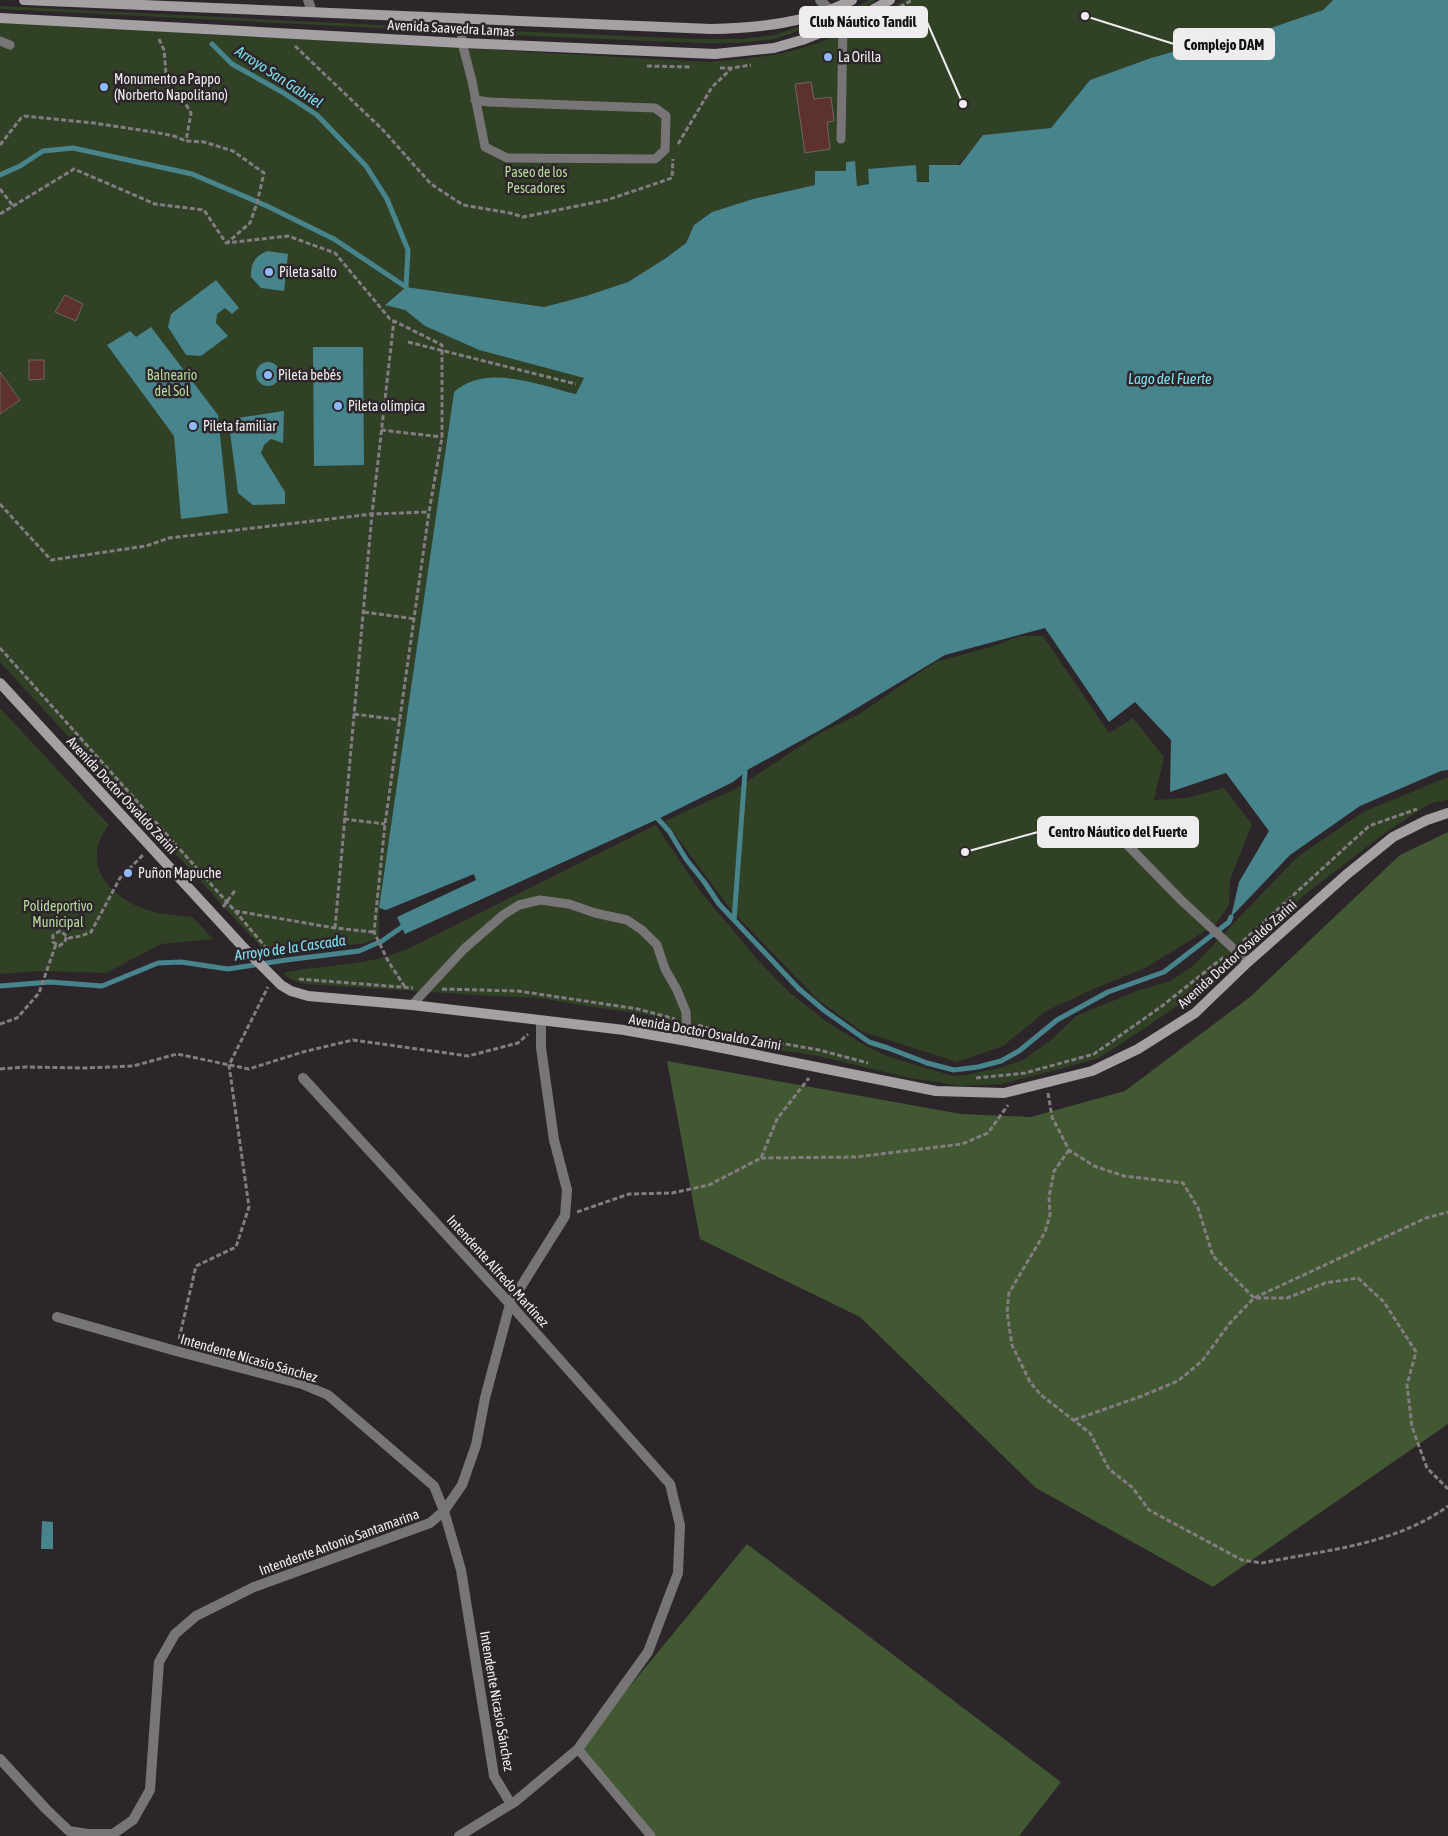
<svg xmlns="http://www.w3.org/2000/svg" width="1448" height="1836" viewBox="0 0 1448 1836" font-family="'Asap Condensed',sans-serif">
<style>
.green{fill:#314125}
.forest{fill:#425832}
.water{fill:#47848c}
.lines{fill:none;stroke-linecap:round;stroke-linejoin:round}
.stream{stroke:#47848c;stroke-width:5}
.building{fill:#5d312c;stroke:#6e6564}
.path{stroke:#827d81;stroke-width:3;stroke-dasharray:5 2.5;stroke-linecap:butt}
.service{stroke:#787577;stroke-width:9}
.minor{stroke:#787577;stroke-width:10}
.secondary{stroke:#a5a0a4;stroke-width:10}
.poi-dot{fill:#8fb8fd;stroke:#2c262b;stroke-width:2}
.labels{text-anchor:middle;stroke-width:5;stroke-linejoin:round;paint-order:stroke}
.street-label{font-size:14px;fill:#efecef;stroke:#2c262b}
.poi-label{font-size:14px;fill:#efecef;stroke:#2c262b;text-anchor:start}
.park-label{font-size:14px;fill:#b4da9a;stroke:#2c262b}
.water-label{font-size:15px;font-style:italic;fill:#7fe1ef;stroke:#2c262b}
.leader{fill:none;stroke:#efecef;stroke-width:2}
.callout-dot{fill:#efecef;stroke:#2c262b;stroke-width:2}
.callout{fill:#efecef;stroke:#efecef;stroke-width:2}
.callout-label{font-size:15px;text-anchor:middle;font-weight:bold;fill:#111}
</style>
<rect width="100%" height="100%" fill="#2c262b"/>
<path class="green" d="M 869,0 L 876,0 L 851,15 L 849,11 Z
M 903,0 L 1333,0 L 1323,10 L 1268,29 L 1221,38 L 1151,58 L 1090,80 L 1051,128 L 984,135 C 965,158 949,181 917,182 L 916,166 L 868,169 L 870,184 L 857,186 L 854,161 L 846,162 L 846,171 L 815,185 L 753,199 L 712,212 L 694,225 L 686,243 L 666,258 L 628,282 L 586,296 L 544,307 L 406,287 L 385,304 L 405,310 L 425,326 L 479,350 L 584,378 L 577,394 L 507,378 L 454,392 L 379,908 L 379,938 L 362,944 L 296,948 L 270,957 L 0,662 L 0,22 L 709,62 C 734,60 758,58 782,53 C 824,44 868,24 903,0 Z
M 0,6 L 438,28 L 438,31 L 0,9 Z
M 810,23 L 812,26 L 775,39 L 741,43 L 699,43 L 486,34 L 486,30 L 699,39 L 741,39 L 774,35 Z
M 1020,636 L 1043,636 L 1109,733 L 1133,718 L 1164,757 L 1154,800 L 1187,798 L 1224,788 L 1252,824 L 1230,880 L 1229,905 L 1215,925 L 1147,967 L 1098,987 L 1046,1011 L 1003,1046 L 957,1062 L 861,1031 L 818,1000 L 731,910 L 665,821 L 737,788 L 820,733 L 858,715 L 935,662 L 991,647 Z
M 0,708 L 109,825 C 81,860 105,894 142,908 C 153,913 168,914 180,916 C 183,916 188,916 191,917 C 197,920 208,934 213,939 L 161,944 L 106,973 L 40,971 L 0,974 Z
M 1448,777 L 1448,800 L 1431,803 L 1389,830 L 1308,892 L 1199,991 L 1139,1032 L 1099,1058 L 1045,1073 L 1001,1084 L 962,1086 L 910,1078 L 818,1056 L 779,1050 L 643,1014 L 587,1006 L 539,998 L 492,996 L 305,984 C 296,982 290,980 283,973 C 320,965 359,966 394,954 C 404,951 413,946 422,942 L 656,825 L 700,891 L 757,959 L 789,992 L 827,1022 L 866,1046 L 887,1056 L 926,1068 L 954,1076 L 966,1075 L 999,1068 L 1023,1060 L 1051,1040 L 1076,1016 L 1137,991 L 1170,981 L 1193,966 L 1296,858 L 1363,812 Z"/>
<path class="forest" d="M 1448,832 L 1448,1424 L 1213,1587 L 1036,1488 L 860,1317 L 700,1239 L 667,1061 L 961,1114 L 1031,1117 L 1125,1091 L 1250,997 L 1400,855 Z
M 747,1544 L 1061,1782 L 1019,1836 L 651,1836 L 578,1749 Z"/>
<path class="water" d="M 1333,0 L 1448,0 L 1448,770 L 1441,771 L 1360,806 L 1290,855 L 1231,917 L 1239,882 L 1269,831 L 1226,773 L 1170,792 L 1171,740 L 1135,702 L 1109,722 L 1045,628 L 945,655 L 822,729 L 749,769 L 733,782 L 658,819 L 405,934 L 397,917 L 476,880 L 474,874 L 386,910 L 379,908 L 454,392 C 486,363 539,385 576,394 L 584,378 L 479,350 L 425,326 L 405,310 L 385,305 L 406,287 L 544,307 L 586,296 L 628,282 L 666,258 L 686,243 L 694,225 L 712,212 L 753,199 L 815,185 L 815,171 L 846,171 L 846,162 L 855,161 L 857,186 L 869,184 L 868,169 L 916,165 L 917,182 L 929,182 L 929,165 L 960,165 L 983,135 L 1051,128 L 1090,80 L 1151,58 L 1221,38 L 1268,29 L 1323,10 Z
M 267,251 L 288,254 L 284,291 L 261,288 L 251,277 C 251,263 254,257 267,251 Z
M 216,280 L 239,308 L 232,314 L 225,308 L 217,314 L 216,323 L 228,336 L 201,356 L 186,355 L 168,327 L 171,314 Z
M 151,327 L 218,415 L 228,513 L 181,519 L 174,436 L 107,345 L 130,331 L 136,337 Z
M 313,347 L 363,347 L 364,465 L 314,466 Z
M256 374a12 12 0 1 1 24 0a12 12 0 1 1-24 0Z
M 284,411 L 283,443 L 271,439 L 264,445 L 261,453 L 285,492 L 285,504 L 253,505 L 238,493 L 230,432 L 237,418 Z
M 42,1521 L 53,1522 L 53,1549 L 41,1549 Z"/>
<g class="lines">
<path class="stream" d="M 212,44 L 232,64 L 282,92 L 317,115 L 366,166 L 387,199 L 408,250 L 406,287
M 0,175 L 20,166 L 43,151 L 73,148 L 192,174 L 267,206 L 334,239 L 406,287
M 658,819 L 669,831 L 686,859 L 705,883 L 719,904 L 799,989 L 825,1011 L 869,1042 L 888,1048 L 927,1063 L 954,1070 L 978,1067 L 1001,1061 L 1019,1051 L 1057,1020 L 1108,992 L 1164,972 L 1229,922 L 1231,917
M 734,920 L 745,772
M 0,986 L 50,982 L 102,986 L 158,963 L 181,962 L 228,969 L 286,960 L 359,951 L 382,941 L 402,927"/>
</g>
<path class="building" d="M 811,82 L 814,99 L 831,97 L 834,121 L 827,122 L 830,149 L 805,153 L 795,84 Z
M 65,295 L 83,304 L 76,321 L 55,312 Z
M 29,360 L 44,360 L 44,379 L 29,380 Z
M 0,372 L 20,400 L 0,414 Z"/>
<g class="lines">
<path class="path" d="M 900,7 L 912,0
M 159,39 L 164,50 L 167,85 L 181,96 L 191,113 L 186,141
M 295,46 L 383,130 L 431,184 L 463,205 L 510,213 L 523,217 L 607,200 L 672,178 L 673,159
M 647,66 L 691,67
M 720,68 L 732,68 L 751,65
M 678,144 L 712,87 L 732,68
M 0,145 L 21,118 L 25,116 L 94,123 L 153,132 L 174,136 L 186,141 L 204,142 L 233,151 L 264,173 L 257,203 L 250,223 L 227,243
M 0,189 L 13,206
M 0,214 L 74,169 L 155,204 L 204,210 L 226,243 L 288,236 L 335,253 L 390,319 L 442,345 L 442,437 L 429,512 L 385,824 L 374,932 L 388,961 L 405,987
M 408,342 L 576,384
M 381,430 L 442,437
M 0,504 L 51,560 L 146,546 L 169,538 L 372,514 L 429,512
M 364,612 L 415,619
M 0,648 L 235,911 L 273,956
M 354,714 L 400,720
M 344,819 L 385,824
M 223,907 L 236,889
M 235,911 L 335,928 L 374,932
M 335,928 L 372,514 L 394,320
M 66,937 L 65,942 L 59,946 L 53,942 L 53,935 L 60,931 L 69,938 L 81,936 L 91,932 L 120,878 L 143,855
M 1243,941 L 1369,826 L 1417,809
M 299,979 L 413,988
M 442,989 L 518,991 L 638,1009 L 675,1019
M 0,1024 L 17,1018 L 39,993 L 56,944
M 698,1025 L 729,1034 L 819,1050 L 868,1063
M 0,1069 L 25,1067 L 86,1068 L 133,1066 L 177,1054 L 249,1069 L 303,1052 L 353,1040 L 468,1056 L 518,1043 L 528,1034
M 976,1078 L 1025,1073 L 1094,1054 L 1162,1006 L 1225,956
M 1048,1093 L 1052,1117 L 1069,1150 L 1094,1166 L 1124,1176 L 1183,1183 L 1198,1208 L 1213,1256 L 1254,1298 L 1287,1298 L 1325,1283 L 1358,1278 L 1384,1302 L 1416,1352 L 1407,1385 L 1412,1427 L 1427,1468 L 1448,1489
M 1069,1150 L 1054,1171 L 1049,1197 L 1050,1215 L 1045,1232 L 1009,1293 L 1007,1312 L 1012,1345 L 1030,1382 L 1041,1395 L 1090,1433 L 1109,1469 L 1133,1488 L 1149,1510 L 1242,1560 L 1262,1563 C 1325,1550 1395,1545 1448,1506
M 761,1158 L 856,1157 L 962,1144 L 988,1133 L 1008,1105
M 577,1212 L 629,1194 L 672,1193 L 709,1185 L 761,1158 L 777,1119 L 809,1078
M 179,1339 L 196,1266 L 236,1247 L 249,1207 L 229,1065 L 268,987
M 1074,1420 L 1142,1396 L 1178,1381 L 1202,1361 L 1230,1323 L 1254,1298 L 1426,1218 L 1448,1212"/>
<path class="service" d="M 462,18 L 462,43 L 472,81 L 485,147 L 507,158 L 655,159 L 665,150 L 666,116 L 655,108 L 489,102 L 475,100
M 0,41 L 10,45
M 841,139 L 843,24
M 1104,821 L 1181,900 L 1248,962
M 412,1005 L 464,949 L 503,915 L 519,905 L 540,900 L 569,904 L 595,913 L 627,920 L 642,930 L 657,945 L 665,969 L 677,990 L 686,1012 L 687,1041
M 578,1749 L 651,1836"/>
<path class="minor" d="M 308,0 L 312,12
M 820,0 L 843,24
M 303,1078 L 510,1304 L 670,1484 L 680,1525 L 678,1573 L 648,1652 L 578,1749 L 516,1801 L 459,1836
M 57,1317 L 176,1351 L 302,1384 L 328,1395 L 434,1486 L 444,1511 L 461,1570 L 494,1776 L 511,1804
M 0,1759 L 46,1809 L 69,1831 L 87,1834 L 113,1834 L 133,1820 L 150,1790 L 159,1662 L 175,1634 L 196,1616 L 254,1587 L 430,1523 L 444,1511 L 462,1485 L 476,1445 L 485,1398 L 510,1304 L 565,1216 L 567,1190 L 554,1140 L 541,1048 L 541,1021"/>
<path class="secondary" d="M 24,0 L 711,29 C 760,28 808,23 852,0
M 0,18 L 462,43 L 715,54 L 774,48 L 802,40 L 858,18 L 890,0
M 0,683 L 243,947 L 281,985 L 291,991 L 308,996 L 412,1005 L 624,1030 L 687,1041 L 936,1091 L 1004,1093 L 1092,1071 L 1138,1049 L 1195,1013 L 1248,962 L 1346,875 L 1393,837 L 1427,820 L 1448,813"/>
</g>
<g class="poi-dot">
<circle cx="828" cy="57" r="5"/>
<circle cx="104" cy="87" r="5"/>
<circle cx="269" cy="272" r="5"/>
<circle cx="268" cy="375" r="5"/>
<circle cx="338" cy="406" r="5"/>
<circle cx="193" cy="426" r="5"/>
<circle cx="128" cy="873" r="5"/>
</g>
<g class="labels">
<g class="street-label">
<text transform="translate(451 28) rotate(3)" y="5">Avenida Saavedra Lamas</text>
<text transform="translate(122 795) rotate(47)" y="5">Avenida Doctor Osvaldo Zarini</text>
<text transform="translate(1237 954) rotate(-42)" y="5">Avenida Doctor Osvaldo Zarini</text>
<text transform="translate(705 1032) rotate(10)" y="5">Avenida Doctor Osvaldo Zarini</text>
<text transform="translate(498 1271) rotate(48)" y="5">Intendente Alfredo Martínez</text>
<text transform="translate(249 1358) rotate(16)" y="5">Intendente Nicasio Sánchez</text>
<text transform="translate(339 1542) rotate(-20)" y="5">Intendente Antonio Santamarina</text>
<text transform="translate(497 1701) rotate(80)" y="5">Intendente Nicasio Sánchez</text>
</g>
<g class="poi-label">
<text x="838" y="62">La Orilla</text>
<text x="114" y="84">Monumento a Pappo<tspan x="114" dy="16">(Norberto Napolitano)</tspan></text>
<text x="279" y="277">Pileta salto</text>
<text x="278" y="380">Pileta bebés</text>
<text x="348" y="411">Pileta olímpica</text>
<text x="203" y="431">Pileta familiar</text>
<text x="138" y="878">Puñon Mapuche</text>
</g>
<g class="park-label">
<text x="536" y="177">Paseo de los<tspan x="536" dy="16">Pescadores</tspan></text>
<text x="172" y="380">Balneario<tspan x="172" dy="16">del Sol</tspan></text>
<text x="58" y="911">Polideportivo<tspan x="58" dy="16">Municipal</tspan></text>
</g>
<g class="water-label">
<text transform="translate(279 77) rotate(33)" y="5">Arroyo San Gabriel</text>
<text x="1170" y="384">Lago del Fuerte</text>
<text transform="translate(290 948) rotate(-8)" y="5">Arroyo de la Cascada</text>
</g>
</g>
<path class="leader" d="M963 104L927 22M1085 16L1174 44M965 852L1038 832"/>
<g class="callout-dot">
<circle cx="963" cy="104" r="5"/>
<circle cx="1085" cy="16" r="5"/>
<circle cx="965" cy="852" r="5"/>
</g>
<g class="callout">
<rect x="800" y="7" width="127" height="30" rx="5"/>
<rect x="1174" y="29" width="100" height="30" rx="5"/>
<rect x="1038" y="817" width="160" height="30" rx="5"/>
</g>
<g class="callout-label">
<text x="863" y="27">Club Náutico Tandil</text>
<text x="1224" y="50">Complejo DAM</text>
<text x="1118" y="837">Centro Náutico del Fuerte</text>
</g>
</svg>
